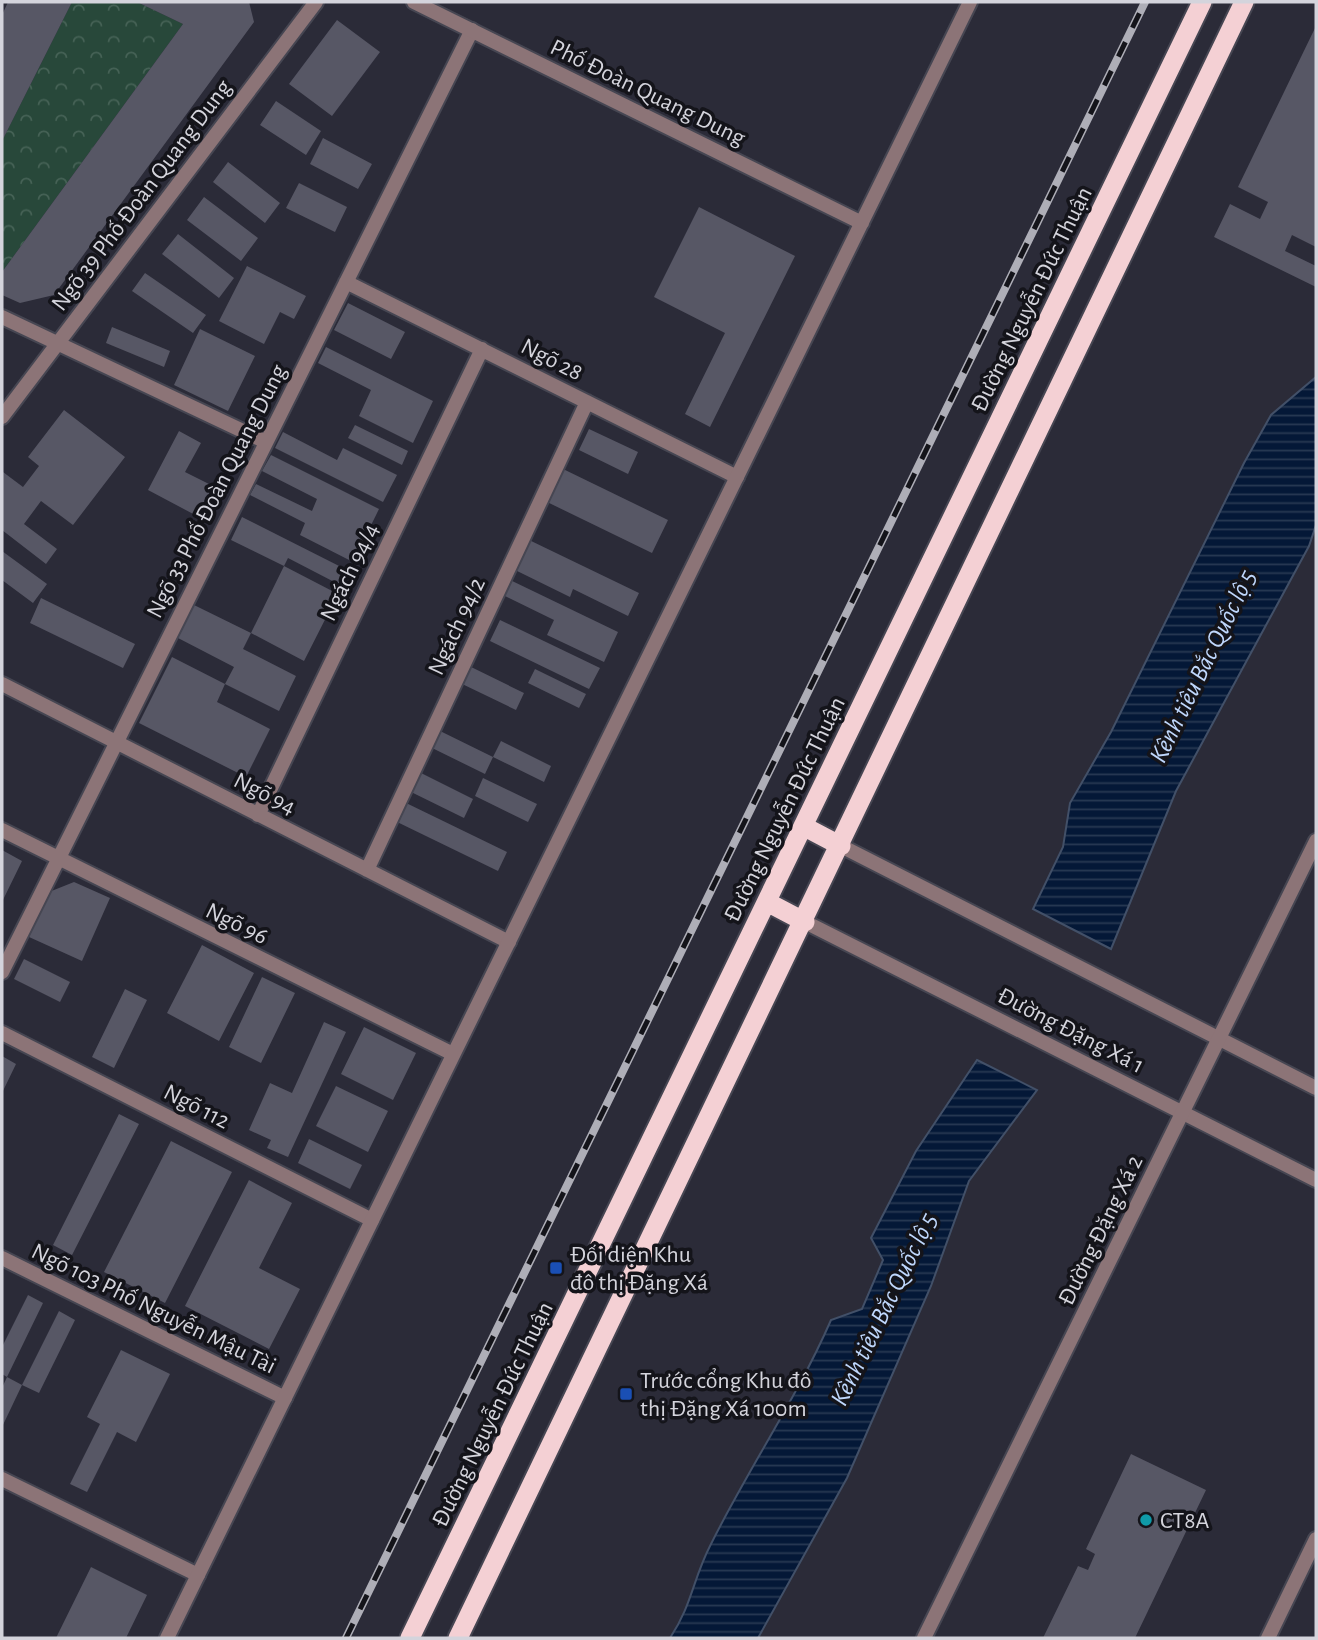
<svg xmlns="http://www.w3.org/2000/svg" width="1318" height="1640" viewBox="0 0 1318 1640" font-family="'Alegreya Sans',sans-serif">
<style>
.forest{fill:url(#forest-crowns)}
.water{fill:url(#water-rules);stroke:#425068;stroke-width:2}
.building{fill:#575765}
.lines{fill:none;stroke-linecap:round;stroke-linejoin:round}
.minor-casing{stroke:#464652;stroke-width:18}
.tertiary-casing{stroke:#464652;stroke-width:18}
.trunk-casing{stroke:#464652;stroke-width:23}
.minor{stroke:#8c7477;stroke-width:14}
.tertiary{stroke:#8c7477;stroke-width:14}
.trunk{stroke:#f4d0d4;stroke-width:19}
.rail-casing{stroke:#aeaeb7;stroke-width:8}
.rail{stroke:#14141a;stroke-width:5;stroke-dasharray:16;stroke-linecap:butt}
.transit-dot{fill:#1a4fb4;stroke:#14141a;stroke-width:2.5}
.culture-dot{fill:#0f9aa8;stroke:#14141a;stroke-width:2.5}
.labels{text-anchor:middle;stroke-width:7;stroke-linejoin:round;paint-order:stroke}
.street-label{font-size:24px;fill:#d4d4dc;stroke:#14141a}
.poi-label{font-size:24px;fill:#d4d4dc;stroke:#14141a;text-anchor:start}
.water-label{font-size:26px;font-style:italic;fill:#bfd7fc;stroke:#14141a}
</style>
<defs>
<pattern id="forest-crowns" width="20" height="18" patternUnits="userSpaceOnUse" patternTransform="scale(1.75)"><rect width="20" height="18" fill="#28483a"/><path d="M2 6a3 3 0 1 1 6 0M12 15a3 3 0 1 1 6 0" fill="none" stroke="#466256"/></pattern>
<pattern id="water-rules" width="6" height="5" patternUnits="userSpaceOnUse" patternTransform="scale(1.75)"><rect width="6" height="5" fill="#041837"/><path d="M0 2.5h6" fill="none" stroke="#283953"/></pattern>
</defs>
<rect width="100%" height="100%" fill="#2b2b38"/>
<path class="forest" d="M 72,2 L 137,2 L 183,24 L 2,272 L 2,141 Z"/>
<path class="water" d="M 1316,377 L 1316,525 L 1309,546 L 1176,791 L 1111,949 L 1033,909 L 1063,847 L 1070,803 L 1111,732 L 1244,463 L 1271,415 Z
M 977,1060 L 1037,1090 L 969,1181 L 931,1286 L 847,1478 L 758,1638 L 670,1638 C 692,1605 693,1579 710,1546 C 748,1469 797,1398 831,1320 L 862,1309 L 883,1260 L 871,1238 L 916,1151 Z"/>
<path class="building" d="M 8,2 L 72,2 L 2,141 L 2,15 Z
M 137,2 L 249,2 L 254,22 L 54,295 L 20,303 L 2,295 L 2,272 L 183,24 Z
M 337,20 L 380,52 L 332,116 L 289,84 Z
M 1316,26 L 1316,247 L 1292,235 L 1285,251 L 1316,266 L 1316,287 L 1214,237 L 1230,204 L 1260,219 L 1268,202 L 1238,187 Z
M 276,101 L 321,131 L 306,155 L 260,125 Z
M 323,138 L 372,164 L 358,189 L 310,164 Z
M 228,162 L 280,203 L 265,223 L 213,182 Z
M 299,183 L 347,207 L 335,232 L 286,208 Z
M 204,197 L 258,238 L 241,261 L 187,220 Z
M 699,207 L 795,256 L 710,427 L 685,414 L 725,333 L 654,297 Z
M 178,234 L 234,278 L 219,298 L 162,254 Z
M 247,266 L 306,296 L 294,319 L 280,312 L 264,344 L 219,321 Z
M 145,273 L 206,315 L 193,333 L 132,291 Z
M 348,303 L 405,332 L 391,359 L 334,330 Z
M 112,327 L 170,351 L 164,367 L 106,343 Z
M 200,329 L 255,356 L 228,411 L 174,385 Z
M 326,347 L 433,401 L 413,443 L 359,416 L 371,390 L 318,363 Z
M 64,410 L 125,457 L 73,525 L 41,501 L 24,524 L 57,549 L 46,564 L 2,530 L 2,474 L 3,472 L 23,487 L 39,466 L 28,457 Z
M 355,425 L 408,451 L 402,465 L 348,438 Z
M 589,429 L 638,452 L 628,474 L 579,450 Z
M 179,431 L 201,443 L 185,472 L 213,486 L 197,516 L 148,490 Z
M 283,432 L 337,460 L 343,448 L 397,475 L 383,502 L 275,448 Z
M 271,455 L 379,509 L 353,562 L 300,535 L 305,523 L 250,495 L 256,484 L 312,511 L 317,499 L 262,471 Z
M 561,468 L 668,520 L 652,553 L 545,501 Z
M 242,517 L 349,571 L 342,586 L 288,558 L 284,566 L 231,540 Z
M 527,539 L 639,593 L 628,616 L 573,589 L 570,597 L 513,569 Z
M 2,551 L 47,584 L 33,603 L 2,580 Z
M 284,566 L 338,594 L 304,661 L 251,633 L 243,649 L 296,676 L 279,711 L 225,684 L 234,667 L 178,638 L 194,605 L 251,633 Z
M 508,579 L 618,632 L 604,662 L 547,635 L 554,620 L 501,594 Z
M 41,598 L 135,644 L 123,668 L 30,623 Z
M 500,620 L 600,668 L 589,689 L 490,641 Z
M 172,657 L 225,684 L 217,702 L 270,729 L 246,777 L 139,723 Z
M 467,665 L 524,693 L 516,710 L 458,682 Z
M 535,669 L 586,694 L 579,708 L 528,683 Z
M 436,729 L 493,757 L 485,774 L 428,746 Z
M 501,741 L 551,766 L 544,782 L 493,757 Z
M 417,771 L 473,799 L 464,818 L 407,790 Z
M 483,778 L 537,804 L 528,822 L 475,796 Z
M 402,801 L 507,852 L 498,871 L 393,820 Z
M 2,850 L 22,861 L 2,902 Z
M 74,882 L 110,898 L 82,961 L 29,937 L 49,892 Z
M 202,945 L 254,973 L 219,1041 L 167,1013 Z
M 24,959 L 70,982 L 60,1002 L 14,979 Z
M 262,977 L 295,993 L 261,1063 L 229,1047 Z
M 125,989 L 147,1000 L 114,1068 L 92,1057 Z
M 324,1022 L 346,1032 L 288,1157 L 267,1148 L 271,1140 L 249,1130 L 270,1083 L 292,1093 Z
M 364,1027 L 416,1053 L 393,1100 L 341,1074 Z
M 2,1056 L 16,1064 L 2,1093 Z
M 336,1086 L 388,1111 L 368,1152 L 316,1126 Z
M 119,1114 L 139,1124 L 72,1255 L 53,1245 Z
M 309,1139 L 362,1165 L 350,1189 L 298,1163 Z
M 171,1141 L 232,1172 L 165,1303 L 104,1272 Z
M 249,1180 L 292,1203 L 259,1268 L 300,1289 L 269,1349 L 185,1306 Z
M 28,1295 L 43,1303 L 7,1377 L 22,1385 L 2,1427 L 2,1388 L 7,1377 L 2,1374 L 2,1347 Z
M 59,1311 L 75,1320 L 39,1393 L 22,1385 Z
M 121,1350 L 170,1374 L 136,1442 L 117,1432 L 87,1492 L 70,1484 L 100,1424 L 87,1417 Z
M 1131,1454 L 1206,1490 L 1135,1638 L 1043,1638 L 1078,1566 L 1088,1570 L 1095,1554 L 1086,1549 Z
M 91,1567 L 147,1595 L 126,1638 L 56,1638 Z"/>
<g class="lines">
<g class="minor-casing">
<path id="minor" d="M 346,282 L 737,477
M 2,317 L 266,442
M 2,417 L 316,2
M 2,684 L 509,942
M 258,815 L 482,349
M 2,830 L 453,1054
M 841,846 L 1316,1088
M 367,870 L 587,402
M 805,922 L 1316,1180
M 2,972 L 472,30
M 2,1033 L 372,1220
M 2,1258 L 285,1398
M 2,1479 L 198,1575
M 1268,1638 L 1316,1539"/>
</g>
<g class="tertiary-casing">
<path id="tertiary" d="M 414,2 L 862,223
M 167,1638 L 970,2
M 924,1638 L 1316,841"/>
</g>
<g class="trunk-casing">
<path id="trunk" d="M 803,826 L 841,846
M 767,902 L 805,922
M 410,1638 L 1202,2
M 458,1638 L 1244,2"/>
</g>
<use href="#minor" class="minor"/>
<use href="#tertiary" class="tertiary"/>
<use href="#trunk" class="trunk"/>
<g class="rail-casing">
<path id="rail" d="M 346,1638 L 1145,2"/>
</g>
<use href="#rail" class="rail"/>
</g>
<g class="transit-dot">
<rect x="549" y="1261" width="14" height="14" rx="3.5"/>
<rect x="619" y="1387" width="14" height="14" rx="3.5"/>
</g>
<circle class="culture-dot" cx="1146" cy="1520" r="7"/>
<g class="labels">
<g class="street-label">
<text transform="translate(648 92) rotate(26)" y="8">Phố Đoàn Quang Dung</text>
<text transform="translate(141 195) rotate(-53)" y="8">Ngõ 39 Phố Đoàn Quang Dung</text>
<text transform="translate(1031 299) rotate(-64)" y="8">Đường Nguyễn Đức Thuận</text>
<text transform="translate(552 359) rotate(27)" y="8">Ngõ 28</text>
<text transform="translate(216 491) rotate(-63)" y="8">Ngõ 33 Phố Đoàn Quang Dung</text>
<text transform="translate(349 572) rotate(-64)" y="8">Ngách 94/4</text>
<text transform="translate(456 626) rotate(-65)" y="8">Ngách 94/2</text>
<text transform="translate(265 793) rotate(27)" y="8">Ngõ 94</text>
<text transform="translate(784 809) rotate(-64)" y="8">Đường Nguyễn Đức Thuận</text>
<text transform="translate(237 923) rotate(26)" y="8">Ngõ 96</text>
<text transform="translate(1071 1030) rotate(27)" y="8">Đường Đặng Xá 1</text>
<text transform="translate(197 1106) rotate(27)" y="8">Ngõ 112</text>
<text transform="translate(1100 1230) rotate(-64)" y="8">Đường Đặng Xá 2</text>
<text transform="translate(154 1308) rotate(26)" y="8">Ngõ 103 Phố Nguyễn Mậu Tài</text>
<text transform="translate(492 1414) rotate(-64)" y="8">Đường Nguyễn Đức Thuận</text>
</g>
<g class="poi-label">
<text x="570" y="1262">Đối diện Khu<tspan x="570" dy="28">đô thị Đặng Xá</tspan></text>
<text x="640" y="1388">Trước cổng Khu đô<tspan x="640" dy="28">thị Đặng Xá 100m</tspan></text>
<text x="1160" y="1528">CT8A</text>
</g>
<g class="water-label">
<text transform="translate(1202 666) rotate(-64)" y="9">Kênh tiêu Bắc Quốc lộ 5</text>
<text transform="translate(883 1309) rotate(-64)" y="9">Kênh tiêu Bắc Quốc lộ 5</text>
</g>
</g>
<rect width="1318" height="1640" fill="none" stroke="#d4d4dc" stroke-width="7"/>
</svg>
